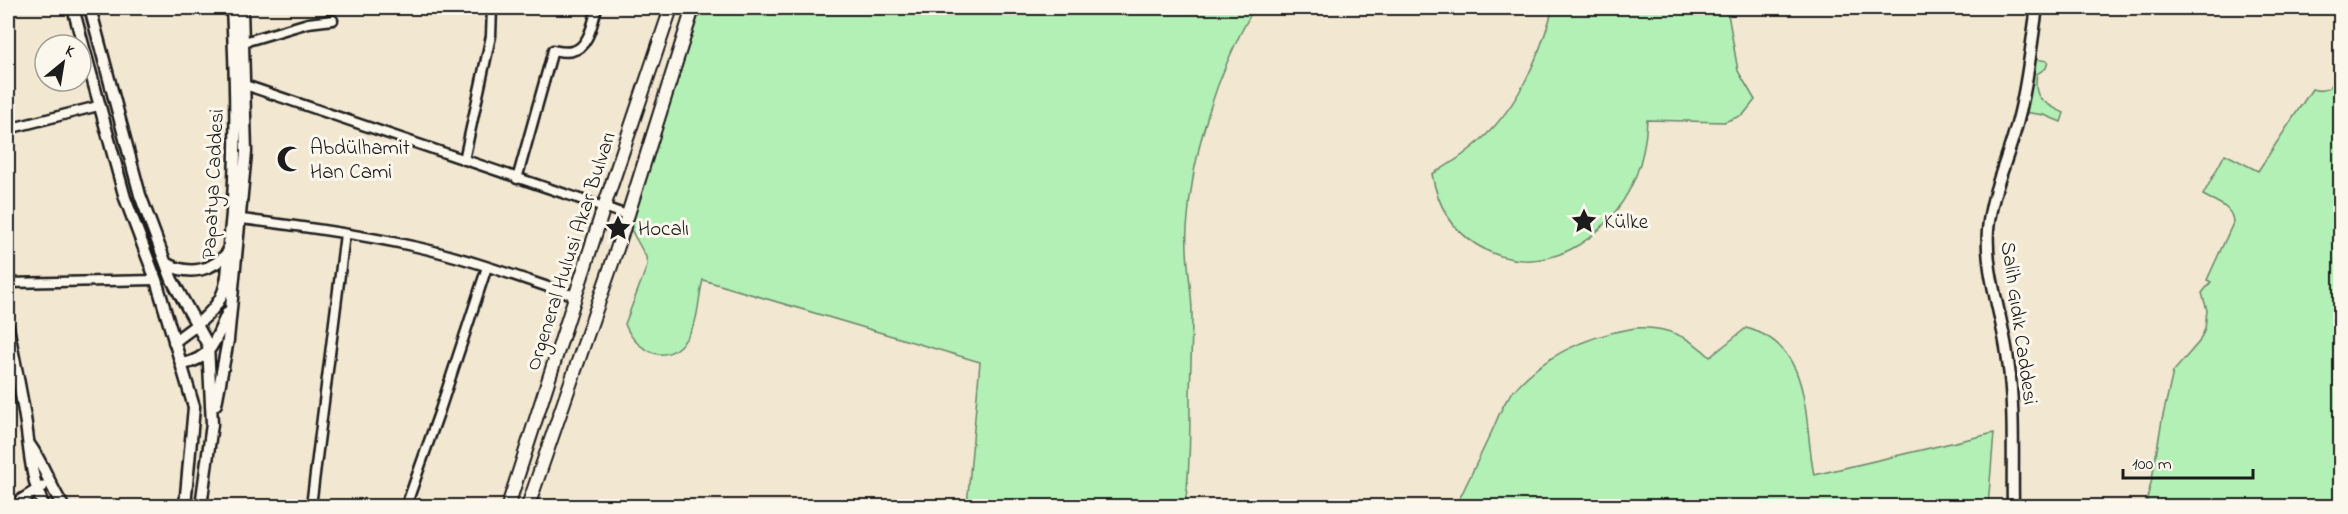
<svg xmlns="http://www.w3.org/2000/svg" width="2348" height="514" viewBox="0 0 2348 514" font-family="'Indie Flower',sans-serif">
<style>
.green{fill:#b3f0b6;stroke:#688669;stroke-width:1.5}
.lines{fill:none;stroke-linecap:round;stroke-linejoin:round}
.street-casing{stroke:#1c1c1c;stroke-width:13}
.secondary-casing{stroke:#1c1c1c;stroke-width:15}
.primary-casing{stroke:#1c1c1c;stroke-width:16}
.street{stroke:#fbf7ec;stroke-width:8}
.secondary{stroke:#fbf7ec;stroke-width:10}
.primary{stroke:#fbf7ec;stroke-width:12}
.labels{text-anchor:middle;stroke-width:6;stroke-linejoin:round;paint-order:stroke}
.poi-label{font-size:21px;fill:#1c1c1c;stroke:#fbf7ec;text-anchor:start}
.street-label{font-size:21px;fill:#1c1c1c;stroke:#fbf7ec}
</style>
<rect width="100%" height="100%" fill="#f2e7d1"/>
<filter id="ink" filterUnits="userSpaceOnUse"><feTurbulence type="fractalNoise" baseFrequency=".0167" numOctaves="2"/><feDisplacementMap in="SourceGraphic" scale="12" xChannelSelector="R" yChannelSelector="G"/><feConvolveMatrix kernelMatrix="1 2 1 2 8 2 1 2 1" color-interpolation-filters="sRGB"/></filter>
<g filter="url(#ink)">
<path class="green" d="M 701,8 L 1254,8 C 1216,75 1192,151 1187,228 C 1185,256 1191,283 1192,310 C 1192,338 1191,365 1190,393 C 1190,431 1190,469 1185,506 L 967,506 L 980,362 L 703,280 C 699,294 699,309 695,322 C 688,340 674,359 654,353 C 640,348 630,337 625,324 L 647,266 L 646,257 L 629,226 Z
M 1553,8 L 1727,8 L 1738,71 L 1755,100 L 1743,115 L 1724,122 L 1647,120 C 1646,140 1643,159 1635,178 C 1609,240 1540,285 1477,245 C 1451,229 1437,203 1432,174 C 1503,137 1532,82 1553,8 Z
M 2034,59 L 2048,61 L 2046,68 L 2037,74 C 2032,99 2044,103 2064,113 L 2061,122 L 2044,115 L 2024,112 Z
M 2340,74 L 2340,506 L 2145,506 L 2152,479 L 2162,420 L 2173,372 L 2199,342 L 2205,329 L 2207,310 L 2202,293 L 2211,282 L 2207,280 L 2233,223 C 2233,206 2215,202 2203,195 L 2225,154 L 2258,171 L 2312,89 C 2327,94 2333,85 2340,74 Z
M 1635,328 C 1664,326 1689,336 1710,357 L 1746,328 C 1814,345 1803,421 1814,475 L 1994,433 L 1988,506 L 1456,506 C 1468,481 1480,456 1492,431 C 1497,420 1501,408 1508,398 C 1538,357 1586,336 1635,328 Z"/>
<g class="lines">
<g class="street-casing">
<path id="street" d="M 244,42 L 308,23 L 333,20
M 245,85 L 627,215
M 8,129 L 98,106
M 464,160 L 491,36 L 492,8
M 517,179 L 553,50 C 558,51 566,53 572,51 C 589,48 593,21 597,8
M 241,219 C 300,226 359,234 417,247 C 471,259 523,279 575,296
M 8,283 L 156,280
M 311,506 L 345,234
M 406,506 L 440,410 L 487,267"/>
</g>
<g class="secondary-casing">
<path id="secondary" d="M 73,8 L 125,198 L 156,280 L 194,407 L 185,506
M 90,8 L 140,195 L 172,280 L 208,345 L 212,424 L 201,506
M 167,264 C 190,276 213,271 229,251
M 8,327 C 14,359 21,391 26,424 C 30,453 31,480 44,506
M 174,342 C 189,330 208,318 218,302 C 229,286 228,263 229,244 C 238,165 236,87 232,8
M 183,364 C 214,358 215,338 228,312
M 216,404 L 228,340 L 246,152 L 242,8
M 29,444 C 43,463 50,486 63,506
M 12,506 L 42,487
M 2013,506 C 2012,458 2015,409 2008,361 C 2003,317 1985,274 1988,230 C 1991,192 2009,157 2018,120 C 2028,83 2031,45 2037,8"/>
</g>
<g class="primary-casing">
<path id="primary" d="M 508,506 L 604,207 L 671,8
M 528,506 L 618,246 L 693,8"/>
</g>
<use href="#street" class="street"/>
<use href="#secondary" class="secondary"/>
<use href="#primary" class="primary"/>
</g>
</g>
<defs>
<g id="mosque-bare" transform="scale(2.07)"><path d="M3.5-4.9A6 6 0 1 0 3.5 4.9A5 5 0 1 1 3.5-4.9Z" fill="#1c1c1c" stroke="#fbf7ec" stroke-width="2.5" paint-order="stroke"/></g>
<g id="sight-bare" transform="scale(2.07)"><path d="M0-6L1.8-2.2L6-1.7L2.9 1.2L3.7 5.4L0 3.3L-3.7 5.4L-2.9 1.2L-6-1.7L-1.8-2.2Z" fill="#1c1c1c" stroke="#fbf7ec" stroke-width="2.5" paint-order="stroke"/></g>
</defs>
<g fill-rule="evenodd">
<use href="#mosque-bare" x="290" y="159"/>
<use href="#sight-bare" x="1584" y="221"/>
<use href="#sight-bare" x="618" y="228"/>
</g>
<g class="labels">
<g class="poi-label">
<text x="310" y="154">Abdülhamit<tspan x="310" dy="24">Han Cami</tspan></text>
<text x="1604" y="228">Külke</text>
<text x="638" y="235">Hocalı</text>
</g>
<g class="street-label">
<text transform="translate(212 184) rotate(-87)" y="7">Papatya Caddesi</text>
<text transform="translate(570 251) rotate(-72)" y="7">Orgeneral Hulusi Akar Bulvarı</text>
<text transform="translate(2020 323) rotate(82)" y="7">Salih Gıdık Caddesi</text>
</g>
</g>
<rect width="2348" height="514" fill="none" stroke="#fbf7ec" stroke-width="30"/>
<rect x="15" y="15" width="2318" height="484" fill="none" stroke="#1c1c1c" stroke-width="2" filter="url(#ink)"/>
<g transform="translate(63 63) rotate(30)"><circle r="28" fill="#fbf7ec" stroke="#a29f99" stroke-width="1.5"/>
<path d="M0-4.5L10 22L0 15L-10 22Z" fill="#1c1c1c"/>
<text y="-9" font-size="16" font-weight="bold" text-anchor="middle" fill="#1c1c1c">K</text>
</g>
<path d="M2123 469v9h130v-9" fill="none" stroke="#1c1c1c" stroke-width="3"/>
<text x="2132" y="469" font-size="18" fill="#1c1c1c" stroke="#fbf7ec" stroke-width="4.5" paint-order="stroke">100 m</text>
</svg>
